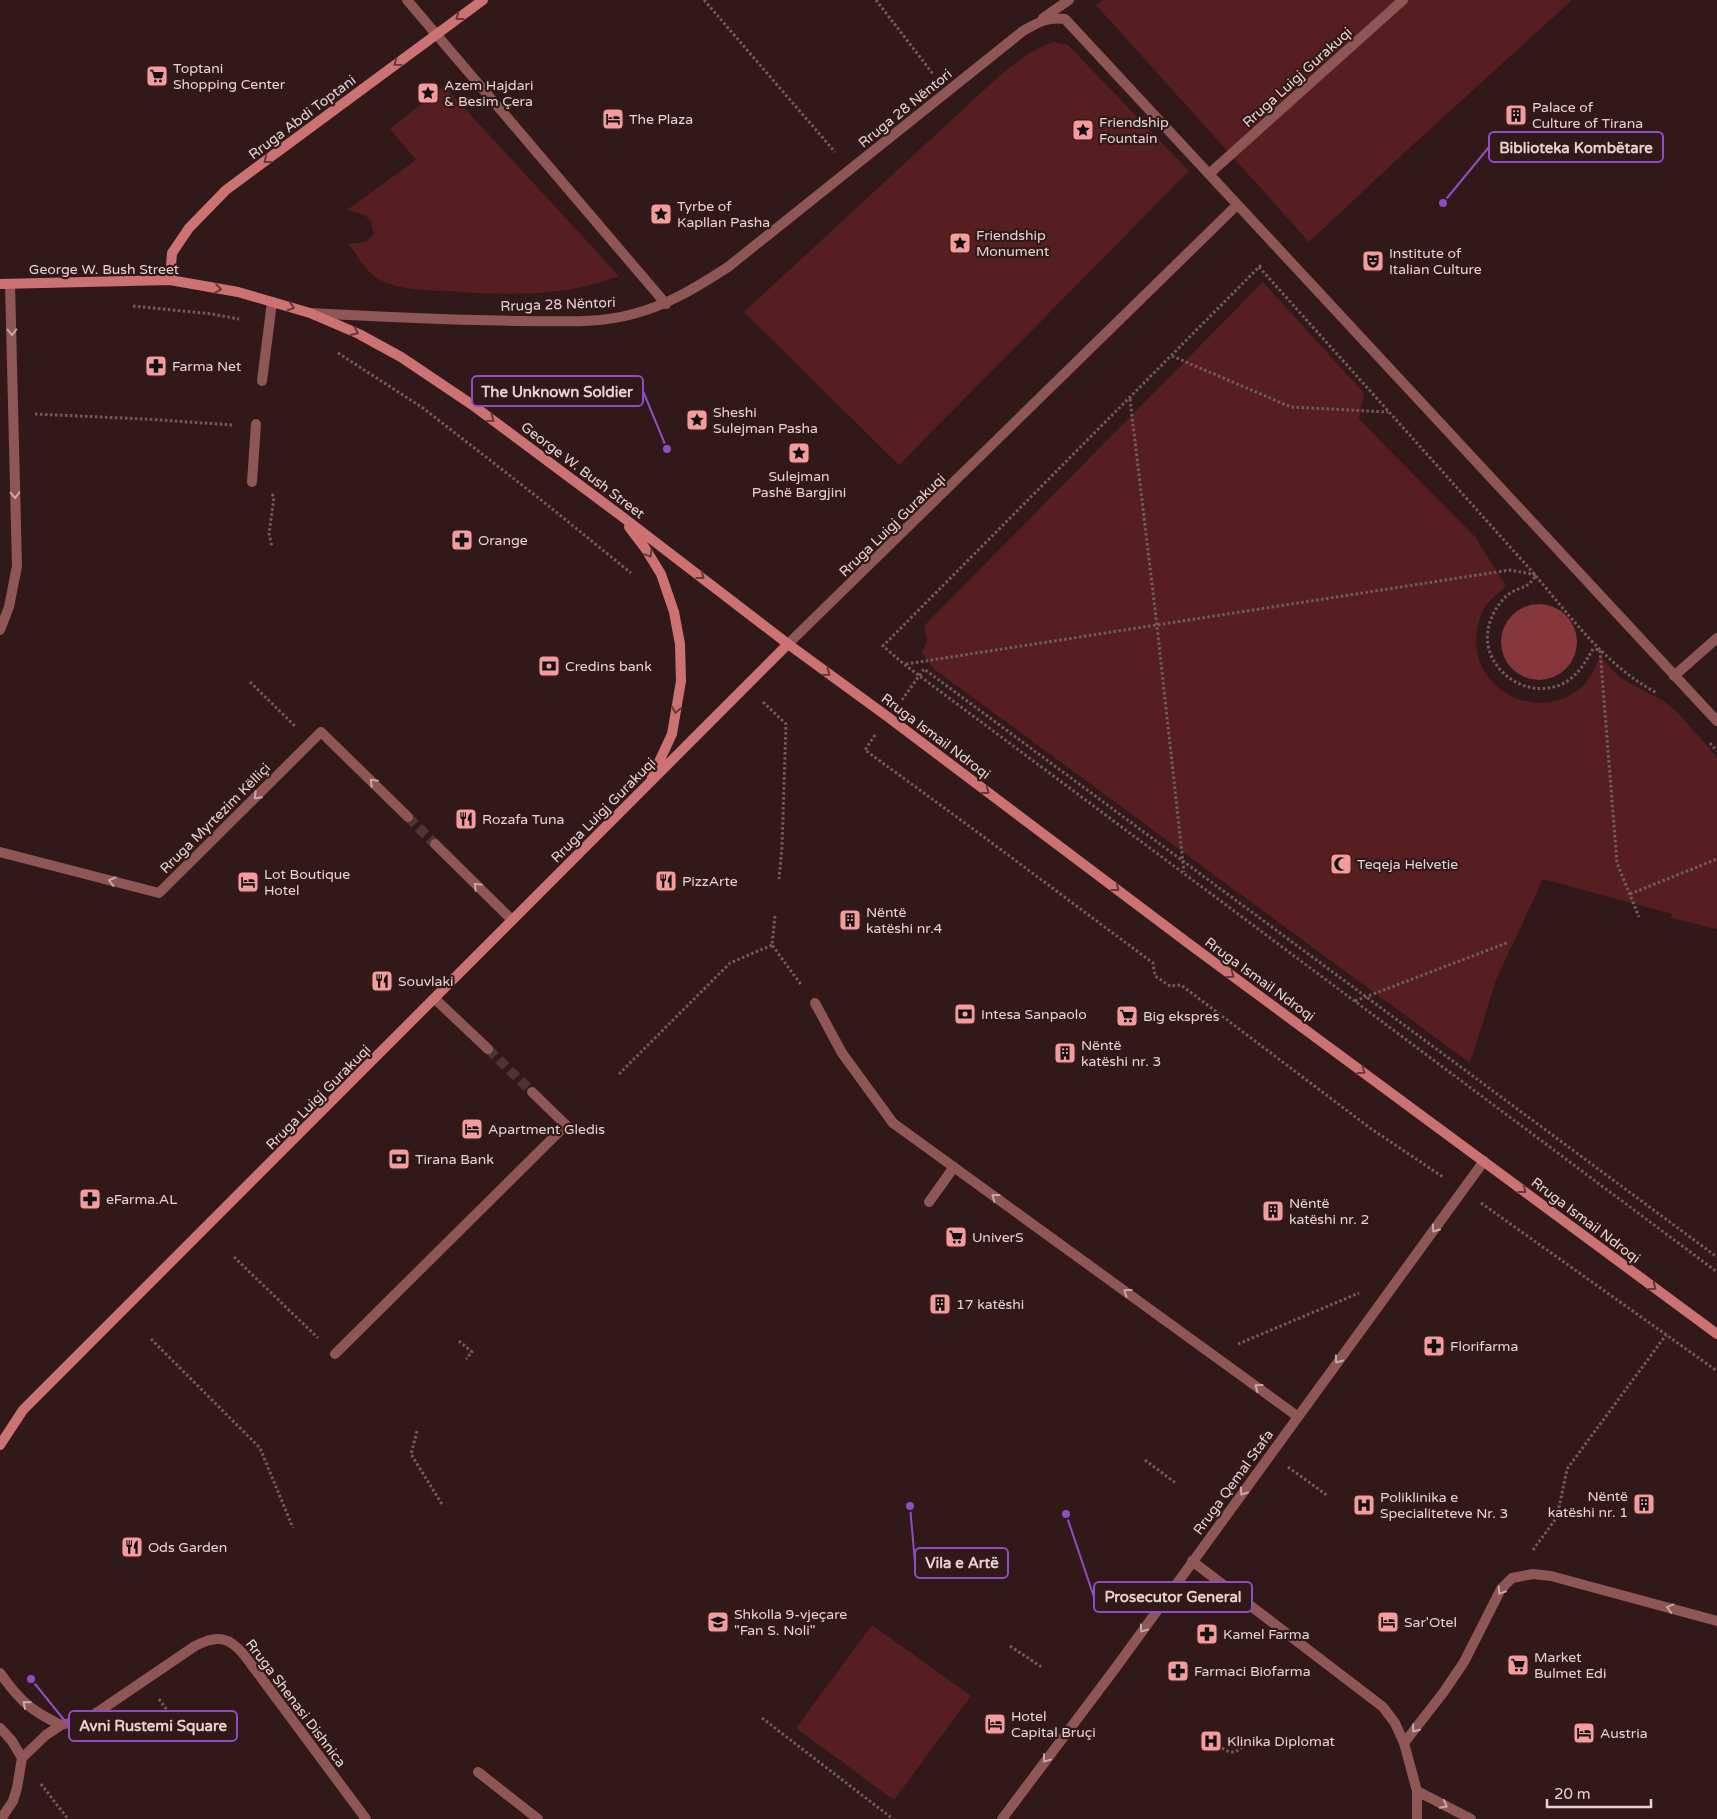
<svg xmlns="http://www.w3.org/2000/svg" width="1717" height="1819" viewBox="0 0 1717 1819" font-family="'Varela Round',sans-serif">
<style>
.green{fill:#561e21}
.water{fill:#86373b}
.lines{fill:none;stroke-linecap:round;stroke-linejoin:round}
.street-tunnel{stroke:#4d3535;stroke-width:10;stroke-dasharray:10 5;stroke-linecap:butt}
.path{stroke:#735c5c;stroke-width:3;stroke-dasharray:2.5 2.5;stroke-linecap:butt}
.lane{stroke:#8f5656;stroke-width:10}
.street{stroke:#8f5656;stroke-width:10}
.secondary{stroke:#cd7273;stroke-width:10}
.oneway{stroke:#683838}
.oneway2{stroke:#c7a7a7}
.labels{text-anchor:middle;stroke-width:4.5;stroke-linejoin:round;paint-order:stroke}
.poi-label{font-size:14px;fill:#e5d3d2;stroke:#321919;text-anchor:start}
.street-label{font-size:14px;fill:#e5d3d2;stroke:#321919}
.leader{fill:none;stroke:#904dc3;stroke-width:2}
.callout-dot{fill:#904dc3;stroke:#321919;stroke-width:2}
.callout{fill:#321919;stroke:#904dc3;stroke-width:2}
.callout-label{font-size:15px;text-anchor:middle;font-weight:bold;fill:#e5d3d2}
</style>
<rect width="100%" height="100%" fill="#321919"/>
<path class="green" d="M 1103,0 L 1572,0 L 1405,152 L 1309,242 L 1096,5 Z
M 1054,42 L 1068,45 L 1189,171 L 899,465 L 744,312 L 997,78 C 1015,63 1031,49 1054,42 Z
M 444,86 L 619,276 C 563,298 504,295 445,291 C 425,290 401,290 382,281 C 367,274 358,257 349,244 L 366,242 L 374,234 L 371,221 L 365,215 L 347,210 L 416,160 L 390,129 Z
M 1263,282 L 1364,393 L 1359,419 L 1475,537 L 1506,586 C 1496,595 1484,604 1480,618 C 1459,678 1526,726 1577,691 C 1589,682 1595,669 1600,656 L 1619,677 L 1665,702 L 1678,713 L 1717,757 L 1717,929 L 1671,918 L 1672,914 L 1543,879 L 1496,980 L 1470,1063 L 934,669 L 922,653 L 927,640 L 924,626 Z
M 872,1625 L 971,1696 L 894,1800 L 796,1728 Z"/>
<path class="water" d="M1501 642a38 38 0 1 1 76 0a38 38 0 1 1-76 0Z"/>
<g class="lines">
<path class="street-tunnel" d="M 408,817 L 435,844
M 488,1049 L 532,1092"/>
<path class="path" d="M 704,0 L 835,152
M 876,0 L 933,74
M 1261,265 L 883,646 L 905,665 L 1717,1272
M 1259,267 C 1346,364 1433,461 1520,558 C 1563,605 1600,663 1657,693
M 133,306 L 212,314 L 239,319
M 338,353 L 423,408 L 545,503 L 631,573
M 1172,356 L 1291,407 L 1388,412
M 1130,399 L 1157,626 L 1184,872
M 35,414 L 145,419 L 233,425
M 272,494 L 274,497 L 269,534 L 272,547
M 906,664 L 1510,570 L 1536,575 C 1527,589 1525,585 1512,592 C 1502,598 1495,609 1491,619 C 1473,664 1526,705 1566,682 C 1579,674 1586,661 1593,649 L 1600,650 L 1617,863 L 1639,917
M 250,682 L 296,727
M 902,700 L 924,669 L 1717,1257
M 763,702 L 786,724 L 782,847 L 779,879
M 875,735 L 865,750 L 984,837 L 1153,963 L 1155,976 L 1170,986 L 1181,985 L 1370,1128 L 1443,1177
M 1710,743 L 1717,751
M 1630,894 L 1717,859
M 775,916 L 772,945 L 802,986
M 1355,1001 L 1509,942
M 619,1074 L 730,963 L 772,945
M 1481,1203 L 1717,1371
M 234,1257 L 318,1338
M 151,1339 L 260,1448 L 293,1528
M 459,1341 L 472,1352 L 466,1359
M 1238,1344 L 1359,1293
M 417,1431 L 411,1454 L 443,1506
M 1145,1460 L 1177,1484
M 1288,1467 L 1328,1496
M 1533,1550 L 1557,1517 L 1567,1469 L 1666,1335
M 1010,1646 L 1043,1668
M 159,1699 L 175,1721
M 762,1718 L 893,1819
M 1222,1748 C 1232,1755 1238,1752 1245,1744
M 41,1784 L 68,1819"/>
<path class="lane" d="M 262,381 L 272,302
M 252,482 L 256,424
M 1674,676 L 1717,638
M 815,1003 L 842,1053 L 893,1123
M 929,1202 L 954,1167
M 335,1354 L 566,1125
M 0,1673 C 19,1700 31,1711 61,1725
M 0,1728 L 12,1741 L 22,1758
M 478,1772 L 538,1819
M 1,1819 L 13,1801 L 17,1788 L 22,1758 L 46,1735 L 61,1725 L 89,1718"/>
<path class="street" d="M 407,0 L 666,304
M 1043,18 L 1069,0
M 1209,174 L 1403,0
M 311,313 C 382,317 452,320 523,321 C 559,321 598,324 633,314 C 668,305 697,287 728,267 L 1023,31 C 1039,22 1046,17 1065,19 L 1717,721
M 0,630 L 9,607 L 17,566 L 10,284
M 788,644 L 1237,205
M 435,844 L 512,920
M 0,852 L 159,893 L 321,732 L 408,817
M 435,999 L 488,1049
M 532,1092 L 566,1125
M 893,1123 L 1297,1416
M 1192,1561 L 1383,1707 L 1395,1723 L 1404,1743 L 1417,1791 L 1417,1819
M 89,1718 L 195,1646 C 217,1635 229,1636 245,1656 L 366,1819
M 1404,1743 L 1443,1693 L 1464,1662 L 1501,1589 L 1512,1578 L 1533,1574 L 1551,1576 L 1717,1621
M 1417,1791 L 1471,1819
M 1002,1819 L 1117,1666 L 1484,1161"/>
<path class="secondary" d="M 170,280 L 172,253 L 189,228 L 226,190 L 483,0
M 0,284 L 170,280 L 238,292 L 310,313 L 359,334 L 401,357 L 471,404 L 620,515 L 788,644 L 888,717 L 1192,946 L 1717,1334
M 629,527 L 645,548 L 661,574 L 674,612 L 680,644 L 681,681 L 672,734 L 652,777
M 0,1445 L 23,1410 L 788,644"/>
</g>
<defs><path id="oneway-chevron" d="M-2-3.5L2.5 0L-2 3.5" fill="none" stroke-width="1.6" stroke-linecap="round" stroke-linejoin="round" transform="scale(1.25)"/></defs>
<g class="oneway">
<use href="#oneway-chevron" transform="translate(459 17) rotate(143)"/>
<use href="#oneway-chevron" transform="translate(397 63) rotate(144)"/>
<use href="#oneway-chevron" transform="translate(267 160) rotate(143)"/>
<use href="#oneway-chevron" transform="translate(218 289) rotate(9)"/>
<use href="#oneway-chevron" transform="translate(291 307) rotate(16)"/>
<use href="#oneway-chevron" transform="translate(355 332) rotate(25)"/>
<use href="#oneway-chevron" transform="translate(491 419) rotate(36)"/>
<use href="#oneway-chevron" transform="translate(649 554) rotate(59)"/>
<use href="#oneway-chevron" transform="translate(701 576) rotate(38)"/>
<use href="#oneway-chevron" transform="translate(827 673) rotate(36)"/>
<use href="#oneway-chevron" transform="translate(676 710) rotate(100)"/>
<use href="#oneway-chevron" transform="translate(986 791) rotate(37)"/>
<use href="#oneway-chevron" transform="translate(1116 888) rotate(37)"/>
<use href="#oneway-chevron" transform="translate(1231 975) rotate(36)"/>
<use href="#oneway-chevron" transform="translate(1362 1071) rotate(36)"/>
<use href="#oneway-chevron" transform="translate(1523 1190) rotate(37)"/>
<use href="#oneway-chevron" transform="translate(1653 1287) rotate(37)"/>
</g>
<g class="oneway2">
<use href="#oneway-chevron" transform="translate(12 332) rotate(89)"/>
<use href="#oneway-chevron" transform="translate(15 495) rotate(89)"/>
<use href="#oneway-chevron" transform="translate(373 782) rotate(-135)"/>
<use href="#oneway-chevron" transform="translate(257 796) rotate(135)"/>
<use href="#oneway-chevron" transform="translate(112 881) rotate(-166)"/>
<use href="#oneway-chevron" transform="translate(477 886) rotate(-135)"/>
<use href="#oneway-chevron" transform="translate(995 1197) rotate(-144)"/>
<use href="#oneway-chevron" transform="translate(1435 1229) rotate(126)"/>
<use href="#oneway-chevron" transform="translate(1127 1292) rotate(-144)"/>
<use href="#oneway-chevron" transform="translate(1338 1360) rotate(126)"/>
<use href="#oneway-chevron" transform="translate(1258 1387) rotate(-144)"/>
<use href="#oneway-chevron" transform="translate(1243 1492) rotate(126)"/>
<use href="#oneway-chevron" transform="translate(1501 1591) rotate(124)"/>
<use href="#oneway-chevron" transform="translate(1670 1608) rotate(-165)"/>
<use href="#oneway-chevron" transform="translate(1143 1629) rotate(126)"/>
<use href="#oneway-chevron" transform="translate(26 1704) rotate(-140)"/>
<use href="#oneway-chevron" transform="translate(1415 1729) rotate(128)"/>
<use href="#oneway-chevron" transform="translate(1046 1759) rotate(127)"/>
<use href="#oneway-chevron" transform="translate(1444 1805) rotate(28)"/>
</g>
<defs>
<g id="supermarket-square" transform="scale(1.125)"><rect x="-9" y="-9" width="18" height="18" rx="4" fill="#f59b9b" stroke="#321919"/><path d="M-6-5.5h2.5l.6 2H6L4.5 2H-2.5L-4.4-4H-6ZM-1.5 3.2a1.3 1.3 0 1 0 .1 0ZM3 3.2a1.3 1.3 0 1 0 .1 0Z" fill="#111"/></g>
<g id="sight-square" transform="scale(1.125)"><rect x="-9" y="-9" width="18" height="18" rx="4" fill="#f59b9b" stroke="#321919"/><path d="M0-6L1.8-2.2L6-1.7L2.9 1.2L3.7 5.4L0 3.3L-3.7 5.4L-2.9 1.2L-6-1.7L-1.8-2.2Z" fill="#111"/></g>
<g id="building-square" transform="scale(1.125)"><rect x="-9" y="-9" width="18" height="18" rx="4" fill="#f59b9b" stroke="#321919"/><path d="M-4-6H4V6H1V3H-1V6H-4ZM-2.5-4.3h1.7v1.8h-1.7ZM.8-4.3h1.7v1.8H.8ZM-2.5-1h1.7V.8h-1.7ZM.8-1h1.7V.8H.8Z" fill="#111"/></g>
<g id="hotel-square" transform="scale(1.125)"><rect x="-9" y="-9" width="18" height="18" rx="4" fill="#f59b9b" stroke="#321919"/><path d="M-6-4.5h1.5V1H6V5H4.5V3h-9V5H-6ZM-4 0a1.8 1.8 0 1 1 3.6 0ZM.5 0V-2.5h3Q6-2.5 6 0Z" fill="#111"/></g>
<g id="theatre-square" transform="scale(1.125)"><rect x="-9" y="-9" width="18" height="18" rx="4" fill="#f59b9b" stroke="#321919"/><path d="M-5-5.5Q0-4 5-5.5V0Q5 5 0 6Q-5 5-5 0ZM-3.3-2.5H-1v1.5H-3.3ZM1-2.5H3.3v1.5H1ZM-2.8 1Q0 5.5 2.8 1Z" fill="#111"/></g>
<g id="pharmacy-square" transform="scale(1.125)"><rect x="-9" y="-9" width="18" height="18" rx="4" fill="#f59b9b" stroke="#321919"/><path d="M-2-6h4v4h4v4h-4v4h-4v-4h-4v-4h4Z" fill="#111"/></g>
<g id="bank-square" transform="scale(1.125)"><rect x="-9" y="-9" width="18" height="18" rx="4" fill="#f59b9b" stroke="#321919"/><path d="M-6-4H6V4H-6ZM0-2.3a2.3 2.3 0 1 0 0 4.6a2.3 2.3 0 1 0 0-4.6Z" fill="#111"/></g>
<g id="restaurant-square" transform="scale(1.125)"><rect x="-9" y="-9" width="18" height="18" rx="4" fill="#f59b9b" stroke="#321919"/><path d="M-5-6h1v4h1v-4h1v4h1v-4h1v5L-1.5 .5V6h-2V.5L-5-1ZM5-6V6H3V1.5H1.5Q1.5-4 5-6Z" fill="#111"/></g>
<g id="mosque-square" transform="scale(1.125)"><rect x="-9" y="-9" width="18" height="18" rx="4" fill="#f59b9b" stroke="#321919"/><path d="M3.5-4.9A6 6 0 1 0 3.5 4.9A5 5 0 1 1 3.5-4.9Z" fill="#111"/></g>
<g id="hospital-square" transform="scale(1.125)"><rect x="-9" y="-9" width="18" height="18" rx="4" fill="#f59b9b" stroke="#321919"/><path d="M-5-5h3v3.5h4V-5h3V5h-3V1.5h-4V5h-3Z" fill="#111"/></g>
<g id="school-square" transform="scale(1.125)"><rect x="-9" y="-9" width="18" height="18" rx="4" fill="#f59b9b" stroke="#321919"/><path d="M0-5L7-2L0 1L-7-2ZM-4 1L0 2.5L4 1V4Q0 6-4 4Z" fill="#111"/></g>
</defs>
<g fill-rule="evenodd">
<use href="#supermarket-square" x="157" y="76"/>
<use href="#sight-square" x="428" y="93"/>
<use href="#building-square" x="1516" y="115"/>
<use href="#hotel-square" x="613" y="119"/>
<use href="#sight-square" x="1083" y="130"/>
<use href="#sight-square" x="661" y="214"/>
<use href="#sight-square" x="960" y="243"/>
<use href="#theatre-square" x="1373" y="261"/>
<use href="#pharmacy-square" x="156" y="366"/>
<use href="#sight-square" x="697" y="420"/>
<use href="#sight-square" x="799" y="453"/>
<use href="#pharmacy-square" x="462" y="540"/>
<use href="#bank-square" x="549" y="666"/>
<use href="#restaurant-square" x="466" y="819"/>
<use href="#mosque-square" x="1341" y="864"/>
<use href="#restaurant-square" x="666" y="881"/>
<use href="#hotel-square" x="248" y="882"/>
<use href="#building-square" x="850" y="920"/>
<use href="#restaurant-square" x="382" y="981"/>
<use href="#bank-square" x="965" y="1014"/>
<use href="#supermarket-square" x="1127" y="1016"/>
<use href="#building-square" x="1065" y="1053"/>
<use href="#hotel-square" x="472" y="1129"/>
<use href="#bank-square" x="399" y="1159"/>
<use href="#pharmacy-square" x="90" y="1199"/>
<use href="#building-square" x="1273" y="1211"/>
<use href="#supermarket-square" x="956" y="1237"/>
<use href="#building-square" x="940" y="1304"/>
<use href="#pharmacy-square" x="1434" y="1346"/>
<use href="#building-square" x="1644" y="1504"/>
<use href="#hospital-square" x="1364" y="1505"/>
<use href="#restaurant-square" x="132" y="1547"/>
<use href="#school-square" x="718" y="1622"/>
<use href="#hotel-square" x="1388" y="1622"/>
<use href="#pharmacy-square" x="1207" y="1634"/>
<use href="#supermarket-square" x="1518" y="1665"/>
<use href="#pharmacy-square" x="1178" y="1671"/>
<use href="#hotel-square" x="995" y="1724"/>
<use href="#hotel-square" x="1584" y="1733"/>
<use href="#hospital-square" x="1211" y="1741"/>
</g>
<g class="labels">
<g class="poi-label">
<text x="173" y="73">Toptani<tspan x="173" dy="16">Shopping Center</tspan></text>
<text x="444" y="90">Azem Hajdari<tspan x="444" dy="16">&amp; Besim Çera</tspan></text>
<text x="1532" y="112">Palace of<tspan x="1532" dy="16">Culture of Tirana</tspan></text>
<text x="629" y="124">The Plaza</text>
<text x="1099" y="127">Friendship<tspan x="1099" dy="16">Fountain</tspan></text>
<text x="677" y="211">Tyrbe of<tspan x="677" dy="16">Kapllan Pasha</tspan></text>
<text x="976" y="240">Friendship<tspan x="976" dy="16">Monument</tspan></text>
<text x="1389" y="258">Institute of<tspan x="1389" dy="16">Italian Culture</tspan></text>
<text x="172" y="371">Farma Net</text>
<text x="713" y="417">Sheshi<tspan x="713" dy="16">Sulejman Pasha</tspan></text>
<text x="799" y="481" text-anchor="middle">Sulejman<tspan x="799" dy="16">Pashë Bargjini</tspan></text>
<text x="478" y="545">Orange</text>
<text x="565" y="671">Credins bank</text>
<text x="482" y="824">Rozafa Tuna</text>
<text x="1357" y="869">Teqeja Helvetie</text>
<text x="264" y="879">Lot Boutique<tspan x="264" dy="16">Hotel</tspan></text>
<text x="682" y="886">PizzArte</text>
<text x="866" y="917">Nëntë<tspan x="866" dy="16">katëshi nr.4</tspan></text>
<text x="398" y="986">Souvlaki</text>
<text x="981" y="1019">Intesa Sanpaolo</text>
<text x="1143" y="1021">Big ekspres</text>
<text x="1081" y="1050">Nëntë<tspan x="1081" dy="16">katëshi nr. 3</tspan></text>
<text x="488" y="1134">Apartment Gledis</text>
<text x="415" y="1164">Tirana Bank</text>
<text x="106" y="1204">eFarma.AL</text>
<text x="1289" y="1208">Nëntë<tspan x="1289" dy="16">katëshi nr. 2</tspan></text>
<text x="972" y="1242">UniverS</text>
<text x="956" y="1309">17 katëshi</text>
<text x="1450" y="1351">Florifarma</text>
<text x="1628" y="1501" text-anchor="end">Nëntë<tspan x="1628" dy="16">katëshi nr. 1</tspan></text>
<text x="1380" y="1502">Poliklinika e<tspan x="1380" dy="16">Specialiteteve Nr. 3</tspan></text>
<text x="148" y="1552">Ods Garden</text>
<text x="734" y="1619">Shkolla 9-vjeçare<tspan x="734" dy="16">"Fan S. Noli"</tspan></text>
<text x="1404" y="1627">Sar'Otel</text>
<text x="1223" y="1639">Kamel Farma</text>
<text x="1534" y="1662">Market<tspan x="1534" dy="16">Bulmet Edi</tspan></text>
<text x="1194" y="1676">Farmaci Biofarma</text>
<text x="1011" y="1721">Hotel<tspan x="1011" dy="16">Capital Bruçi</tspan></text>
<text x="1600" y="1738">Austria</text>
<text x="1227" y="1746">Klinika Diplomat</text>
</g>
<g class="street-label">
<text transform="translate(1297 77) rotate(-42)" y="5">Rruga Luigj Gurakuqi</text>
<text transform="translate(905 108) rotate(-39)" y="5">Rruga 28 Nëntori</text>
<text transform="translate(302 117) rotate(-37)" y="5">Rruga Abdi Toptani</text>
<text x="104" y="274">George W. Bush Street</text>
<text transform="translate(558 304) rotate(-2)" y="5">Rruga 28 Nëntori</text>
<text transform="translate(583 470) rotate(37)" y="5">George W. Bush Street</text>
<text transform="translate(892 525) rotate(-44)" y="5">Rruga Luigj Gurakuqi</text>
<text transform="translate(936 736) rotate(37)" y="5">Rruga Ismail Ndroqi</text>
<text transform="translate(603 810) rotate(-45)" y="5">Rruga Luigj Gurakuqi</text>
<text transform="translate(215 818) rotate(-45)" y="5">Rruga Myrtezim Këlliçi</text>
<text transform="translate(1260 979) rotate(36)" y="5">Rruga Ismail Ndroqi</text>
<text transform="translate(318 1097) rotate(-45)" y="5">Rruga Luigj Gurakuqi</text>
<text transform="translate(1586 1220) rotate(37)" y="5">Rruga Ismail Ndroqi</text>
<text transform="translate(1233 1482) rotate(-54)" y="5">Rruga Qemal Stafa</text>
<text transform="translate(296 1703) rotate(53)" y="5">Rruga Shenasi Dishnica</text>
</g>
</g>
<path class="leader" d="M1443 203L1489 147M667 449L643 391M910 1506L915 1563M1066 1514L1094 1597M31 1679L69 1726"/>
<g class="callout-dot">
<circle cx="1443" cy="203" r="5"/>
<circle cx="667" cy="449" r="5"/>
<circle cx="910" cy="1506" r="5"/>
<circle cx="1066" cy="1514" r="5"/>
<circle cx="31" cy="1679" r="5"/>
</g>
<g class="callout">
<rect x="1489" y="132" width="174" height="30" rx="5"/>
<rect x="472" y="376" width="171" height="30" rx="5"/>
<rect x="915" y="1548" width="93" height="30" rx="5"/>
<rect x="1094" y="1582" width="158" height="30" rx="5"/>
<rect x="69" y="1711" width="168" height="30" rx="5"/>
</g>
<g class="callout-label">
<text x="1576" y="153">Biblioteka Kombëtare</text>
<text x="557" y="397">The Unknown Soldier</text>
<text x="962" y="1568">Vila e Artë</text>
<text x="1173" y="1602">Prosecutor General</text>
<text x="153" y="1731">Avni Rustemi Square</text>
</g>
<path d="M1547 1799v8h104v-8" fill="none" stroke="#e5d3d2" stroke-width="2.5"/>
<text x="1554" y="1799" font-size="15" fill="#e5d3d2" stroke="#321919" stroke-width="4" paint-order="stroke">20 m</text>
</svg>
